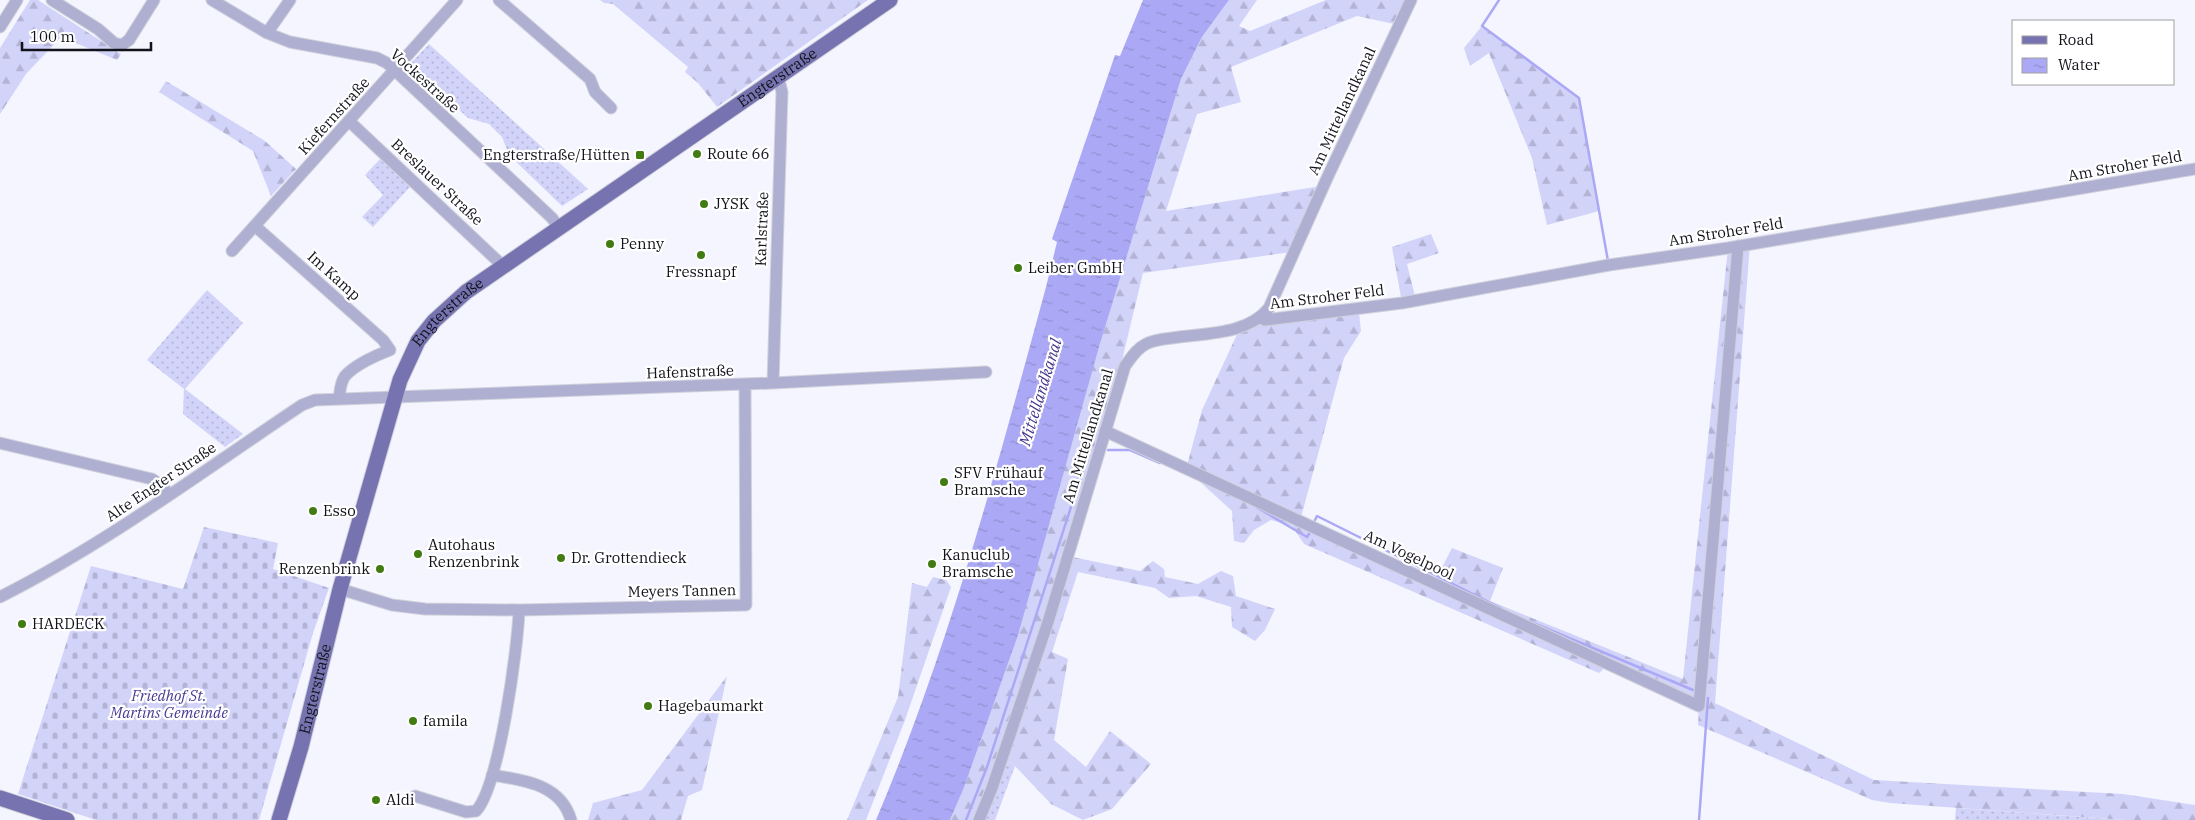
<svg xmlns="http://www.w3.org/2000/svg" width="2195" height="820" viewBox="0 0 2195 820" font-family="'IBM Plex Serif',serif">
<style>
.grass{fill:url(#grass-dots)}
.forest{fill:url(#forest-firs)}
.cemetery{fill:url(#cemetery-stones)}
.water{fill:url(#water-ripples)}
.lines{fill:none;stroke-linecap:round;stroke-linejoin:round}
.stream{stroke:#aba9f5;stroke-width:2.5}
.minor-casing{stroke:#d0d1db;stroke-width:13}
.major-casing{stroke:#d0d1db;stroke-width:17}
.minor{stroke:#afafd2;stroke-width:11}
.major{stroke:#7673b0;stroke-width:15}
.poi-dot{fill:#427b12;stroke:#fff;stroke-width:2}
.labels{text-anchor:middle;stroke-width:4.5;stroke-linejoin:round;paint-order:stroke}
.street-label{font-size:15px;fill:#12121b;stroke:#fff}
.poi-label{font-size:15px;fill:#12121b;stroke:#fff;text-anchor:start}
.park-label{font-size:15px;font-style:italic;fill:#483c94;stroke:#fff}
.water-label{font-size:16px;font-style:italic;fill:#42358c;stroke:#fff}
</style>
<defs>
<pattern id="grass-dots" width="8" height="8" patternUnits="userSpaceOnUse" patternTransform="scale(1.25)"><rect width="8" height="8" fill="#d2d3f9"/><path d="M2 2h.1M6 6h.1" fill="none" stroke="#b3b4d5" stroke-width="1.8" stroke-linecap="round"/></pattern>
<pattern id="forest-firs" width="22" height="20" patternUnits="userSpaceOnUse" patternTransform="scale(1.25)"><rect width="22" height="20" fill="#d2d3f9"/><path d="M5 1l3.5 6h-7zM16 11l3.5 6h-7z" fill="#b3b4d5"/></pattern>
<pattern id="cemetery-stones" width="16" height="16" patternUnits="userSpaceOnUse" patternTransform="scale(1.25)"><rect width="16" height="16" fill="#d2d3f9"/><path d="M2 7V4a2 2 0 0 1 4 0v3zM10 15v-3a2 2 0 0 1 4 0v3z" fill="#b3b4d5"/></pattern>
<pattern id="water-ripples" width="26" height="14" patternUnits="userSpaceOnUse" patternTransform="scale(1.25)"><rect width="26" height="14" fill="#aba9f5"/><path d="M2 4q2-2 4 0t4 0M15 11q2-2 4 0t4 0" fill="none" stroke="#9290d1"/></pattern>
</defs>
<rect width="100%" height="100%" fill="#f4f5ff"/>
<path class="grass" d="M 429,44 L 588,189 L 562,206 L 509,155 L 502,137 L 489,124 L 468,118 L 410,64 Z
M 380,159 L 410,187 L 373,227 L 362,217 L 383,195 L 365,175 Z
M 207,290 L 243,323 L 185,389 L 243,434 L 225,447 L 183,414 L 184,389 L 147,360 Z
M 1003,757 L 1015,766 L 995,820 L 979,820 Z
M 1956,808 L 2125,820 L 1955,820 Z"/>
<path class="forest" d="M 30,0 L 38,0 L 121,54 L 117,60 L 61,37 L 26,74 L 0,114 L 0,48 Z
M 600,0 L 868,0 L 717,107 L 698,83 L 685,72 L 688,67 L 613,4 L 604,3 Z
M 1229,0 L 1257,0 L 1239,26 L 1250,31 L 1326,0 L 1411,0 L 1399,25 L 1357,16 L 1231,67 L 1241,102 L 1197,114 L 1166,211 L 1321,186 L 1291,252 L 1143,273 L 1105,431 L 1068,556 L 1140,571 L 1153,561 L 1164,569 L 1165,577 L 1198,584 L 1221,571 L 1233,576 L 1236,596 L 1275,609 L 1265,630 L 1255,641 L 1232,627 L 1231,607 L 1196,596 L 1169,598 L 1155,588 L 1078,572 L 1052,652 L 1068,659 L 1054,740 L 1086,767 L 1110,731 L 1151,764 L 1112,809 L 1083,820 L 1051,804 L 1015,766 L 1003,757 L 979,820 L 950,820 L 963,790 L 1181,79 L 1202,37 Z
M 1482,26 L 1579,98 L 1599,211 L 1547,225 L 1532,158 L 1489,53 L 1470,66 L 1464,48 Z
M 166,81 L 265,141 L 296,169 L 271,196 L 253,151 L 159,92 Z
M 1431,234 L 1439,253 L 1407,264 L 1416,300 L 1402,303 L 1392,247 Z
M 1750,244 L 1715,703 L 1874,780 L 2123,794 L 2195,805 L 2195,820 L 2125,820 L 1890,803 L 1872,800 L 1698,725 L 1699,706 L 1609,664 L 1599,673 L 1304,544 L 1292,526 L 1271,520 L 1254,530 L 1244,543 L 1234,541 L 1232,511 L 1186,469 L 1202,410 L 1239,330 L 1254,328 L 1261,315 L 1358,303 L 1361,331 L 1344,358 L 1300,521 L 1434,583 L 1452,548 L 1503,568 L 1490,601 L 1683,679 L 1728,248 Z
M 933,577 L 946,580 L 951,587 L 905,720 L 866,820 L 847,820 L 898,697 L 912,583 L 927,587 Z
M 727,676 L 702,790 L 688,796 L 681,820 L 588,820 L 593,803 L 642,790 Z"/>
<path class="cemetery" d="M 204,527 L 278,543 L 273,569 L 329,588 L 313,633 L 259,820 L 96,820 L 18,794 L 91,566 L 183,589 Z"/>
<path class="water" d="M 1143,0 L 1229,0 L 1202,37 L 1181,79 L 1099,347 L 1018,635 L 963,790 L 950,820 L 876,820 C 949,648 997,467 1046,287 L 1057,242 L 1052,239 L 1115,55 L 1120,56 Z"/>
<g class="lines">
<path class="stream" d="M 1499,0 L 1482,26 L 1579,98 L 1608,261
M 1108,450 L 1130,450 L 1160,463
M 1256,507 L 1307,537 L 1309,534
M 1315,520 L 1317,516 L 1501,608
M 1531,622 L 1693,690
M 966,820 L 987,767 L 1091,445 L 1096,447
M 1699,820 L 1708,698"/>
<g class="minor-casing">
<path id="minor" d="M 52,0 L 98,29 L 114,43 L 122,45 L 129,40 L 154,0
M 212,0 L 267,33 L 290,42 L 377,58 L 387,63 L 552,218 L 559,228
M 499,0 L 590,79 L 595,92 L 611,108
M 0,27 L 17,0
M 267,33 L 290,0
M 349,121 L 503,266
M 255,226 L 383,340 L 390,350 C 377,355 355,365 345,376 C 340,383 340,391 339,399
M 232,251 L 457,0
M 1261,318 L 1265,320 L 1402,303 L 1609,265 L 1728,248 L 2195,169
M 773,383 L 782,92 L 780,84 L 776,77
M 1105,431 L 1699,706 L 1738,246
M 0,443 L 152,479 L 163,487 L 169,495
M 340,589 L 392,605 L 425,609 L 521,610 L 746,605 L 745,384
M 0,597 C 107,543 203,471 302,405 L 315,400 L 773,383 L 986,372
M 492,775 C 523,780 561,784 571,820
M 415,796 L 466,812 L 476,811 C 499,787 518,647 519,610
M 979,820 L 992,788 L 1048,622 L 1125,366 C 1131,358 1136,349 1146,344 C 1153,340 1164,339 1172,338 C 1205,333 1247,335 1269,308 L 1328,176 L 1411,0"/>
</g>
<g class="major-casing">
<g id="major">
<path d="M 0,798 L 67,820"/>
<path id="s1" d="M 279,820 L 301,747 L 340,589 L 400,380 L 418,341 L 434,321 L 466,292 L 890,0"/>
</g>
</g>
<use href="#minor" class="minor"/>
<use href="#major" class="major"/>
</g>
<g class="poi-dot">
<circle cx="697" cy="154" r="5"/>
<rect x="635" y="150" width="10" height="10" rx="2.5"/>
<circle cx="704" cy="204" r="5"/>
<circle cx="610" cy="244" r="5"/>
<circle cx="701" cy="255" r="5"/>
<circle cx="1018" cy="268" r="5"/>
<circle cx="944" cy="482" r="5"/>
<circle cx="313" cy="511" r="5"/>
<circle cx="418" cy="554" r="5"/>
<circle cx="561" cy="558" r="5"/>
<circle cx="932" cy="564" r="5"/>
<circle cx="380" cy="569" r="5"/>
<circle cx="22" cy="624" r="5"/>
<circle cx="648" cy="706" r="5"/>
<circle cx="413" cy="721" r="5"/>
<circle cx="376" cy="800" r="5"/>
</g>
<g class="labels">
<g class="street-label">
<text dy="5" stroke="none"><textPath href="#s1" startOffset="946">Engterstraße</textPath></text>
<text transform="translate(425 81) rotate(42)" y="5">Vockestraße</text>
<text transform="translate(1342 111) rotate(-65)" y="5">Am Mittellandkanal</text>
<text transform="translate(334 116) rotate(-48)" y="5">Kiefernstraße</text>
<text transform="translate(2125 166) rotate(-10)" y="5">Am Stroher Feld</text>
<text transform="translate(437 182) rotate(43)" y="5">Breslauer Straße</text>
<text transform="translate(762 229) rotate(-88)" y="5">Karlstraße</text>
<text transform="translate(1726 232) rotate(-9)" y="5">Am Stroher Feld</text>
<text transform="translate(334 276) rotate(42)" y="5">Im Kamp</text>
<text transform="translate(1327 297) rotate(-7)" y="5">Am Stroher Feld</text>
<text dy="5" stroke="none"><textPath href="#s1" startOffset="541">Engterstraße</textPath></text>
<text transform="translate(690 372) rotate(-2)" y="5">Hafenstraße</text>
<text transform="translate(1088 436) rotate(-73)" y="5">Am Mittellandkanal</text>
<text transform="translate(161 482) rotate(-34)" y="5">Alte Engter Straße</text>
<text transform="translate(1409 555) rotate(25)" y="5">Am Vogelpool</text>
<text transform="translate(682 591) rotate(-1)" y="5">Meyers Tannen</text>
<text dy="5" stroke="none"><textPath href="#s1" startOffset="136">Engterstraße</textPath></text>
</g>
<g class="poi-label">
<text x="707" y="159">Route 66</text>
<text x="630" y="160" text-anchor="end">Engterstraße/Hütten</text>
<text x="714" y="209">JYSK</text>
<text x="620" y="249">Penny</text>
<text x="1028" y="273">Leiber GmbH</text>
<text x="701" y="277" text-anchor="middle">Fressnapf</text>
<text x="954" y="478">SFV Frühauf<tspan x="954" dy="17">Bramsche</tspan></text>
<text x="323" y="516">Esso</text>
<text x="428" y="550">Autohaus<tspan x="428" dy="17">Renzenbrink</tspan></text>
<text x="942" y="560">Kanuclub<tspan x="942" dy="17">Bramsche</tspan></text>
<text x="571" y="563">Dr. Grottendieck</text>
<text x="370" y="574" text-anchor="end">Renzenbrink</text>
<text x="32" y="629">HARDECK</text>
<text x="658" y="711">Hagebaumarkt</text>
<text x="423" y="726">famila</text>
<text x="386" y="805">Aldi</text>
</g>
<g class="park-label">
<text x="169" y="701">Friedhof St.<tspan x="169" dy="17">Martins Gemeinde</tspan></text>
</g>
<g class="water-label">
<text transform="translate(1040 392) rotate(-73)" y="6">Mittellandkanal</text>
</g>
</g>
<rect x="2012" y="20" width="162" height="65" fill="#ffffff" stroke="#a0a0a4"/>
<rect x="2022" y="36" width="25" height="8" fill="#7673b0" stroke="#a0a0a4"/>
<text x="2058" y="45" font-size="15" fill="#12121b">Road</text>
<rect x="2022" y="58" width="25" height="15" fill="url(#water-ripples)" stroke="#a0a0a4"/>
<text x="2058" y="70" font-size="15" fill="#12121b">Water</text>
<path d="M22 42v8h129v-8" fill="none" stroke="#12121b" stroke-width="2.5"/>
<text x="30" y="42" font-size="15" fill="#12121b" stroke="#ffffff" stroke-width="4" paint-order="stroke">100 m</text>
</svg>
